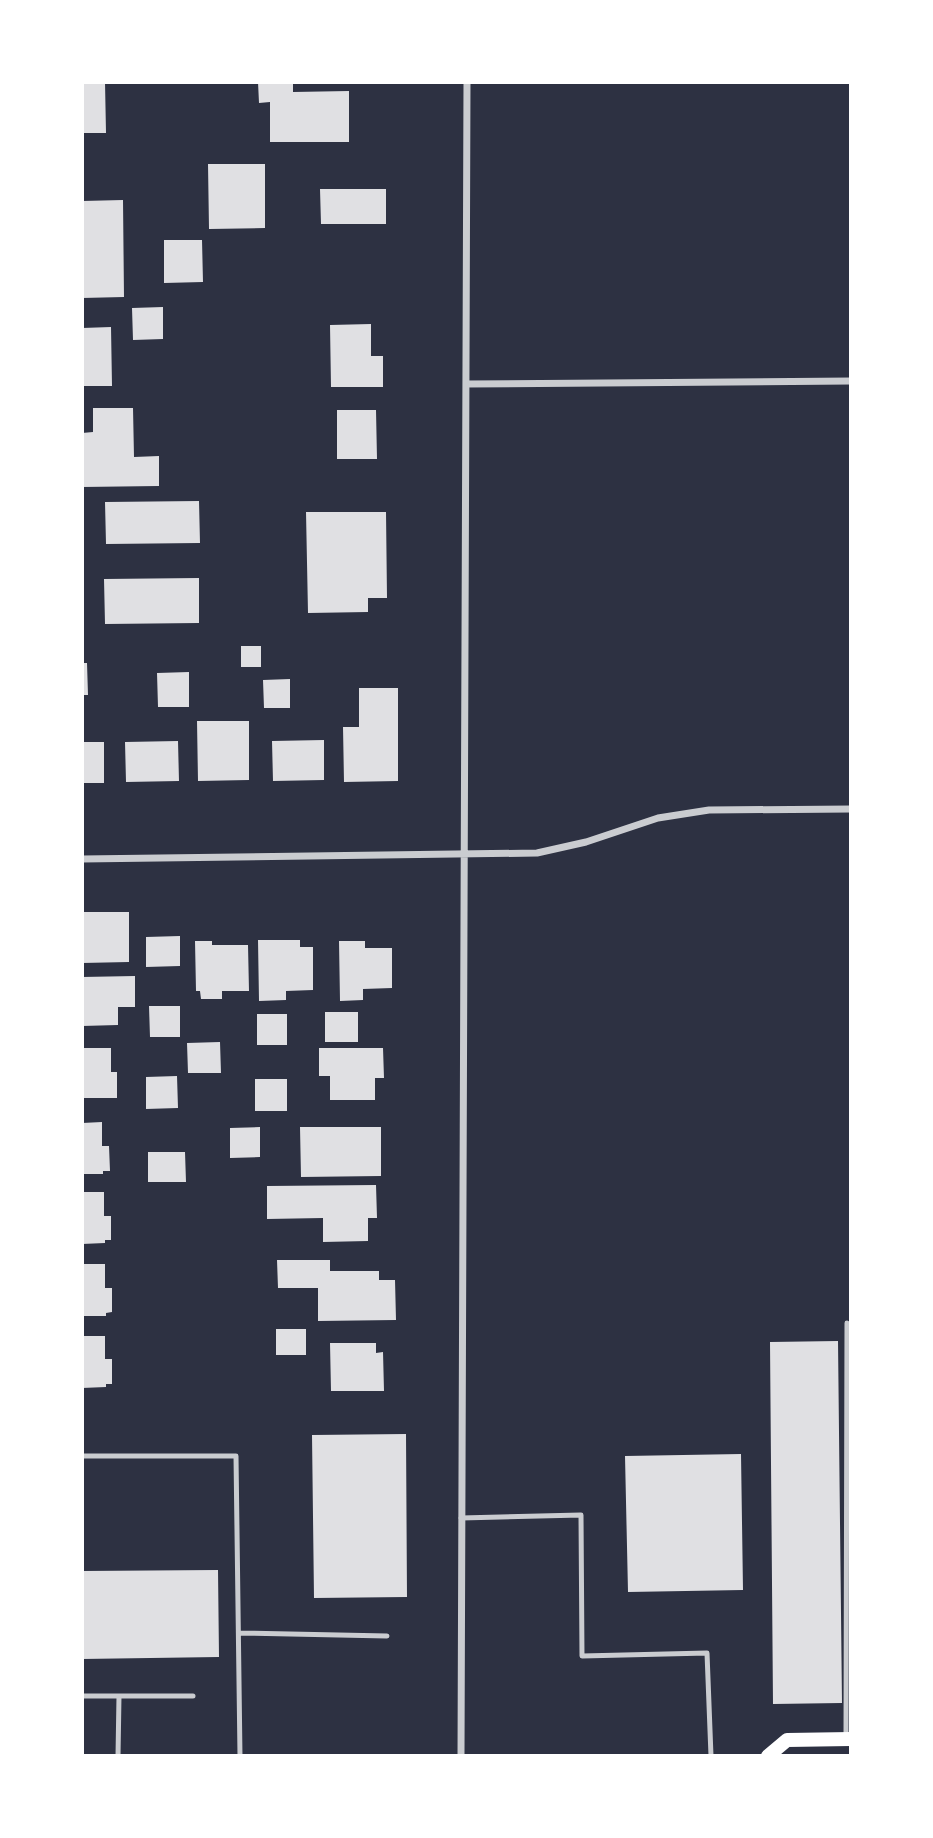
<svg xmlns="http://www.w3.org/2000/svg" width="933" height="1838" viewBox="0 0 933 1838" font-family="'Fira Sans',sans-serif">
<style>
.building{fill:#e0e0e3}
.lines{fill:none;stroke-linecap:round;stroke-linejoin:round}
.service{stroke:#caccd0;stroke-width:5}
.minor{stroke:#caccd0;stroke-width:7}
.secondary{stroke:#fff;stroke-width:14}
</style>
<rect width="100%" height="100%" fill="#2d3142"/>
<path class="building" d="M 82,82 L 105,82 L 106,133 L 82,133 Z
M 258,82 L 293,82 L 293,92 L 349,91 L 349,142 L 270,142 L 270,102 L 259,103 Z
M 208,164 L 265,164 L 265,228 L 209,229 Z
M 320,189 L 386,189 L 386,224 L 321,224 Z
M 123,200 L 124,297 L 82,298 L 82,201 Z
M 164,240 L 202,240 L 203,282 L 164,283 Z
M 163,307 L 163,339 L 133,340 L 132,308 Z
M 371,324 L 371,356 L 383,356 L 383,387 L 331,387 L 330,325 Z
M 111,327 L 112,386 L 82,386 L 82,328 Z
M 93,408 L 133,408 L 134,457 L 159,456 L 159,486 L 82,487 L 82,433 L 93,432 Z
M 337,410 L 376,410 L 377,459 L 337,459 Z
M 199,501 L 200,543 L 106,544 L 105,502 Z
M 306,512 L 386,512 L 387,598 L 368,598 L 368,612 L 308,613 Z
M 199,578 L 199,623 L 105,624 L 104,579 Z
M 241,646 L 261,646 L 261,667 L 241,667 Z
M 82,663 L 87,663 L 88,695 L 82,695 Z
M 189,672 L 189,707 L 158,707 L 157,673 Z
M 290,679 L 290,708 L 264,708 L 263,680 Z
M 359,688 L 398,688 L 398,781 L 344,782 L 343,727 L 359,727 Z
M 197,721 L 249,721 L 249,780 L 198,781 Z
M 324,740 L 324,780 L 273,781 L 272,741 Z
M 178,741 L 179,781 L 126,782 L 125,742 Z
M 82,742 L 104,742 L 104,783 L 82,783 Z
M 82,912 L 129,912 L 129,962 L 82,963 Z
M 180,936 L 180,966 L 146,967 L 146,937 Z
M 258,940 L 300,940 L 300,947 L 313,947 L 313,990 L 286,991 L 286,1000 L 259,1001 Z
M 195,941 L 212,941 L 212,945 L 248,945 L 249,991 L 222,991 L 222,999 L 201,999 L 200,991 L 196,991 Z
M 339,941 L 365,941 L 365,948 L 392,948 L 392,988 L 363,989 L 363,1000 L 340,1001 Z
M 135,976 L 135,1007 L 118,1007 L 118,1025 L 82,1026 L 82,977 Z
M 149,1006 L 180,1006 L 180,1037 L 150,1037 Z
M 325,1012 L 358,1012 L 358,1042 L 325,1042 Z
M 257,1014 L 287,1014 L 287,1045 L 257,1045 Z
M 220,1042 L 221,1073 L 188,1073 L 187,1043 Z
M 82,1048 L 111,1048 L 111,1072 L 117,1072 L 117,1098 L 82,1098 Z
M 319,1048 L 383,1048 L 384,1078 L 375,1078 L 375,1100 L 330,1100 L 330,1076 L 319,1076 Z
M 177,1076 L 178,1108 L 146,1109 L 146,1077 Z
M 255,1079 L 287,1079 L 287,1111 L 255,1111 Z
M 102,1122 L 102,1146 L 109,1146 L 110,1171 L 103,1171 L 103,1174 L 82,1174 L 82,1123 Z
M 260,1127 L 260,1157 L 230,1158 L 230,1128 Z
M 300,1127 L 381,1127 L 381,1176 L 301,1177 Z
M 148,1152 L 185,1152 L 186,1182 L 148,1182 Z
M 376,1185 L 377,1218 L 368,1218 L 368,1241 L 323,1242 L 323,1218 L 267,1219 L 267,1186 Z
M 82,1192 L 104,1192 L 104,1216 L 111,1216 L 111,1240 L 105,1240 L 105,1243 L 82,1244 Z
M 277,1260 L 330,1260 L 330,1271 L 379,1271 L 379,1280 L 395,1280 L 396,1320 L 318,1321 L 318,1288 L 278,1288 Z
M 82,1264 L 105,1264 L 105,1288 L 112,1288 L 112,1312 L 106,1313 L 106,1316 L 82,1316 Z
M 276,1329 L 306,1329 L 306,1355 L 276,1355 Z
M 82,1336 L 105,1336 L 105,1359 L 112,1359 L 112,1384 L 106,1384 L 106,1387 L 82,1388 Z
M 838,1341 L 842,1703 L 773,1704 L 770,1342 Z
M 330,1343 L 376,1343 L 376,1353 L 383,1352 L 384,1391 L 331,1391 Z
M 406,1434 L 407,1597 L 314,1598 L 312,1435 Z
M 741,1454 L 743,1590 L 628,1592 L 625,1456 Z
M 218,1570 L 219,1657 L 82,1659 L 82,1571 Z"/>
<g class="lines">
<path class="service" d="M 82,1456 L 236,1456 L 240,1756
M 461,1518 L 581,1515 L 582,1656 L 707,1653 L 711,1756
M 239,1633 L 387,1636
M 82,1696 L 119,1696
M 846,1736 L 847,1323
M 118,1756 L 119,1696 L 193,1696"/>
<path class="minor" d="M 466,384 L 851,381
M 82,859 L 537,853 L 586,842 L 658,818 L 709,810 L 851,809
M 461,1756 L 467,82"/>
<path class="secondary" d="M 768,1756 L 787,1740 L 851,1739"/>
</g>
<rect width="933" height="1838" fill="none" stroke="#ffffff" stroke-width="168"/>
</svg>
